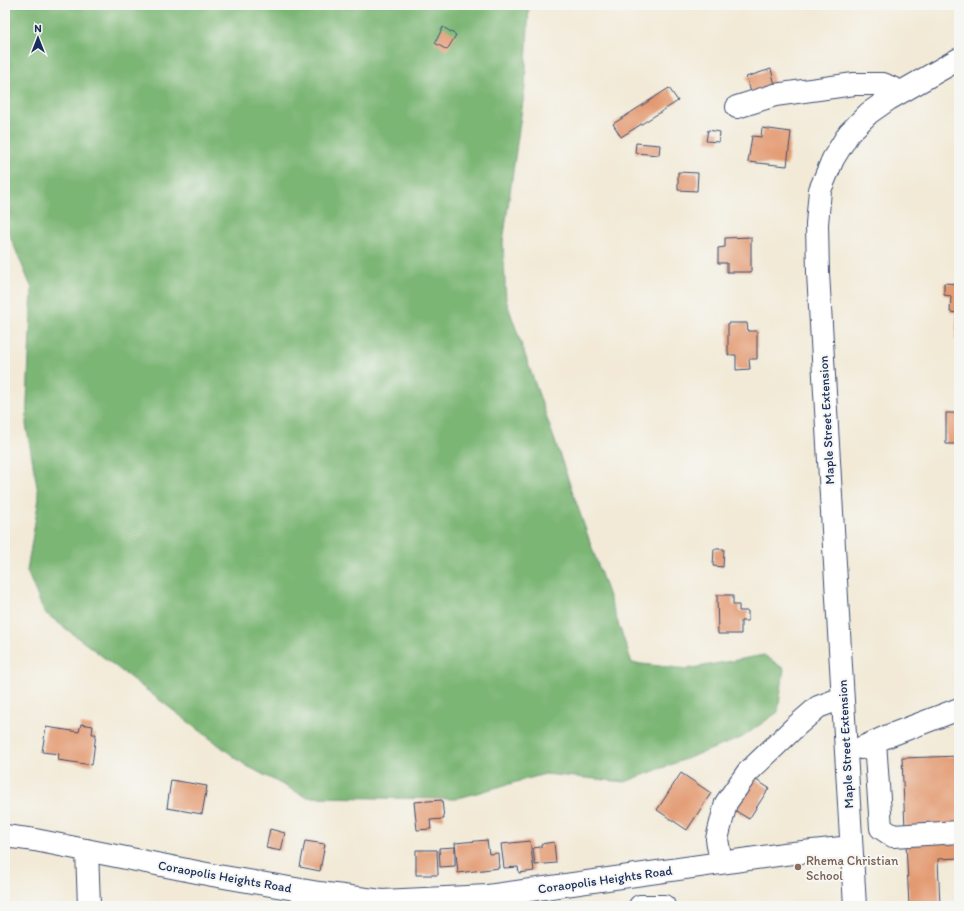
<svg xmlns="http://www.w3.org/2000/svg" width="964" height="911" viewBox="0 0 964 911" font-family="Itim,sans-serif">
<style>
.forest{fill:#7bb674;stroke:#4b7269}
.building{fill:#e39a71}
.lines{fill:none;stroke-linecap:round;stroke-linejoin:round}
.minor-casing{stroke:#3b4b70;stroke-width:24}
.minor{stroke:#fff;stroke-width:22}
.education-dot{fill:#8d6e63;stroke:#f6f6f2;stroke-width:1.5}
.labels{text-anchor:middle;stroke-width:4;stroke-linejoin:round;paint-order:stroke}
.street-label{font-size:13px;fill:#1b2f5e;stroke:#f6f6f2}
.education-label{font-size:13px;fill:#785e54;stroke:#f6f6f2;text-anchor:start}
</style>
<rect width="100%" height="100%" fill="#f6f6f2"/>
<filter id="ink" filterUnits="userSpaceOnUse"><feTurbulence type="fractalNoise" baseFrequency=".025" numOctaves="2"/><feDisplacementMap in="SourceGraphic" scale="8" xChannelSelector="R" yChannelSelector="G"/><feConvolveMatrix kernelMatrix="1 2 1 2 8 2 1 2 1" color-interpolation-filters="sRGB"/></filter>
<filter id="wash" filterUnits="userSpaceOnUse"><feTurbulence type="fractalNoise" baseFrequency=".012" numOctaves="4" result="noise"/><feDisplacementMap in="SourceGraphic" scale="16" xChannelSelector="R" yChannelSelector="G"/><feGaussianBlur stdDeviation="0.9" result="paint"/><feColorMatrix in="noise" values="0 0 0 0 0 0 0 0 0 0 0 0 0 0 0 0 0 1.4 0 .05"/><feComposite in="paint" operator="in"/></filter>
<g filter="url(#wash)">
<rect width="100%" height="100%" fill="#f2ead7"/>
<path class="forest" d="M 5,5 L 529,5 L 525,87 L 503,242 L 506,300 L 632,663 L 687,669 L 764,655 L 784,669 L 778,712 L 741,738 L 625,782 L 545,774 L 455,799 L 306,797 L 245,765 L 44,612 L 27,571 L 39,498 L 26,424 L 32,289 L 5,224 Z"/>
<g id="blocks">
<path class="building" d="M 443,27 L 456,35 L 447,50 L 435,43 Z
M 771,69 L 775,85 L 751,92 L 746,77 Z
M 669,88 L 678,101 L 621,137 L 613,124 Z
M 762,128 L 791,132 L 787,166 L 748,162 L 752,136 L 761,137 Z
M 708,130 L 720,132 L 719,142 L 706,141 Z
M 636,143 L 660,145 L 659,155 L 635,153 Z
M 678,172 L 698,173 L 697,191 L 678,190 Z
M 751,237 L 751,272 L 727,272 L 727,263 L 718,263 L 718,248 L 725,247 L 725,238 Z
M 944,283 L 959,284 L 959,340 L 955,340 L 957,313 L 950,312 L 951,296 L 944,295 Z
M 728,323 L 747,323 L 748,331 L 757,331 L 757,359 L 749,359 L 750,369 L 736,370 L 736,355 L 728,355 Z
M 946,413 L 959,413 L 959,444 L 946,444 Z
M 714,549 L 724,549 L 723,567 L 713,566 Z
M 717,595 L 733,595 L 733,605 L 739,605 L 739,611 L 748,611 L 748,621 L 741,621 L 741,634 L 718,634 Z
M 81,724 L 93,726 L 92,734 L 96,734 L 92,765 L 58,760 L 59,754 L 42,752 L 46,727 L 79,732 Z
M 959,756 L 959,826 L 905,829 L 902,758 Z
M 681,773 L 711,793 L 687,830 L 657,810 Z
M 751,777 L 769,788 L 749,819 L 731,808 Z
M 171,780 L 207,786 L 202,814 L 167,808 Z
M 442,800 L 444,819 L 430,820 L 431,829 L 417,830 L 414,802 Z
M 270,829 L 285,833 L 281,851 L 266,848 Z
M 487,840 L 489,854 L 498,853 L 499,868 L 458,873 L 455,843 Z
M 959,840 L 959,858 L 938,859 L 940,906 L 909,906 L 906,843 Z
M 305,841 L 325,844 L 320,871 L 300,867 Z
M 530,841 L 534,871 L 519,873 L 518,867 L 504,868 L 501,844 Z
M 554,842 L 556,863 L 535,865 L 533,848 L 541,847 L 541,844 Z
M 455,847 L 455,866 L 440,867 L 439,848 Z
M 416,850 L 437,850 L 438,875 L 416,875 Z"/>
</g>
</g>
<g filter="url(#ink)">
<use href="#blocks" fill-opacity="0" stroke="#3b4b70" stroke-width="1"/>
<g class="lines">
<g class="minor-casing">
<path id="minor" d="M 737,107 L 775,95 L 854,84 L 883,84 L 901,92
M 875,742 L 881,828 L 893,836 L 959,832
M 861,748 L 888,736 L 959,709
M 5,836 L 35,840 L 212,875 L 319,893 L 382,901 L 488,896 L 784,854 L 851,847
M 87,850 L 89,906
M 721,863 L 717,839 L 726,803 L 747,773 L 795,727 L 818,707 L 842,698
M 640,906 L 664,906
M 855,906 L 818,273 L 817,224 L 820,190 L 833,159 L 849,133 L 869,113 L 889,99 L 959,59"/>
</g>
<use href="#minor" class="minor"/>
</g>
</g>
<circle class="education-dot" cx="798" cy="867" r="4"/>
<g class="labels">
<g class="street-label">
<text transform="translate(826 420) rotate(-93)" y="5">Maple Street Extension</text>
<text transform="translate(845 744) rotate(-93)" y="5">Maple Street Extension</text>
<text transform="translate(225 876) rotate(10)" y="5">Coraopolis Heights Road</text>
<text transform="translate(605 879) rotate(-8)" y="5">Coraopolis Heights Road</text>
</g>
<g class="education-label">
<text x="806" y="865">Rhema Christian<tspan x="806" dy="15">School</tspan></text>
</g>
</g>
<rect width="964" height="911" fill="none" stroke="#f6f6f2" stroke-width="20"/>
<g transform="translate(38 38)" stroke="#f6f6f2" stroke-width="3" paint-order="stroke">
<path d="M0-3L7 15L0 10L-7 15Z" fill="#1b2f5e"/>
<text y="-6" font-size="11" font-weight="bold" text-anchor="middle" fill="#1b2f5e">N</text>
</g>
</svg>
